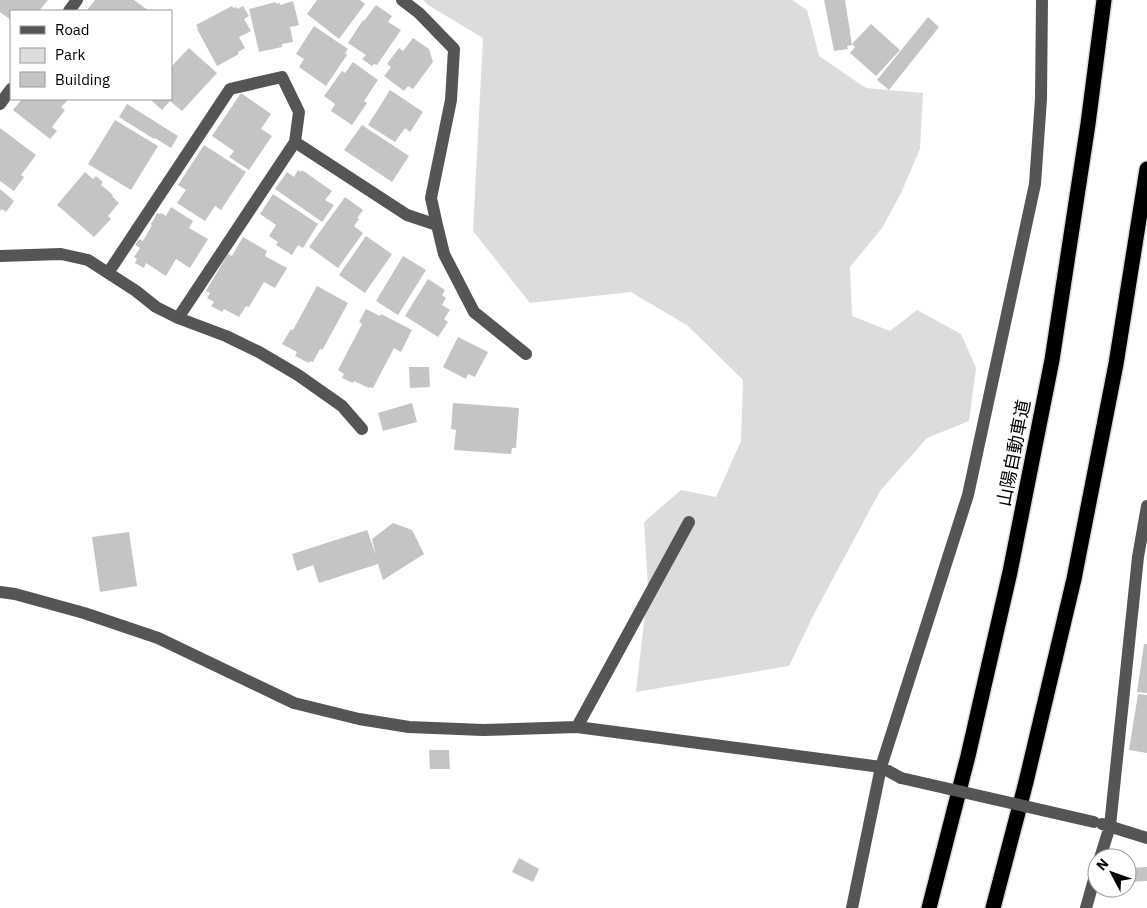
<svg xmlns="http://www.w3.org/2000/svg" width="1147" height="908" viewBox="0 0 1147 908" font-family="'IBM Plex Sans','Noto Sans JP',sans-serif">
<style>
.green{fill:#dcdcdc}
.building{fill:#c4c4c4}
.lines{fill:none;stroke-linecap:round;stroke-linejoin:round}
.highway-casing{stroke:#dbdbdb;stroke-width:18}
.minor{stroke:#555;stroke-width:12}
.highway{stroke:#000;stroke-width:15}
.minor-bridge{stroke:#555;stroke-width:12}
.labels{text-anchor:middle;stroke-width:4;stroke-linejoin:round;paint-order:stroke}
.street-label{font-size:18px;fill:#000;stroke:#fff}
</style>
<rect width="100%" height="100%" fill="#fff"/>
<path class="green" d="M 423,0 L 792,0 L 807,10 L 819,56 L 866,88 L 923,93 L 920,149 L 901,193 L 882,228 L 850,267 L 852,316 L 890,331 L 917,310 L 961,334 L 976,368 L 969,421 L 927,438 L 880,491 L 815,612 L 789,666 L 636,692 L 648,587 L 644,522 L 681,490 L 716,497 L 741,441 L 743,380 L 688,326 L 631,292 L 530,303 L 473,231 L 483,38 L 428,5 Z"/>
<path class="building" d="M 0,0 L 48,0 L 39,11 L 36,10 L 35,11 L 11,11 L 11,20 L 0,12 Z
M 95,0 L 134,0 L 149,11 L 86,11 Z
M 317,0 L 360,0 L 365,4 L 339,39 L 307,14 Z
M 824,0 L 845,0 L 852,45 L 847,46 L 848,49 L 834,51 Z
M 293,1 L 299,25 L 290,27 L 293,42 L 282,44 L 282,47 L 259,52 L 249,9 L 276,2 L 276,4 L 280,3 L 280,5 Z
M 376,5 L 392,16 L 388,22 L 401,30 L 377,65 L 374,64 L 372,66 L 362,59 L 366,55 L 348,43 L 363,20 L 364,21 Z
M 232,6 L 233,8 L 236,7 L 238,9 L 243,6 L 249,16 L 244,19 L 251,31 L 239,37 L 245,48 L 238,52 L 239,54 L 217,66 L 197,29 L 198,28 L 196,25 Z
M 928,17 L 939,27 L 889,90 L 877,80 Z
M 871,24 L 900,50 L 876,76 L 850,53 L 855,47 L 852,44 Z
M 314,26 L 348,49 L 345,53 L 347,55 L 326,86 L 299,67 L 304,59 L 296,54 Z
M 413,38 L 429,49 L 433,62 L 413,89 L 408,86 L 404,91 L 384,76 L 391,67 L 387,64 L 399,48 L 403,51 Z
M 189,48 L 217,73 L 182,111 L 170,101 L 162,110 L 150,99 L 171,99 L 171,67 Z
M 353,62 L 378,80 L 364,101 L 367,103 L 352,125 L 331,111 L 335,104 L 324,96 L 342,71 L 345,73 Z
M 390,90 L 423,112 L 410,132 L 405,128 L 395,142 L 368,125 Z
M 241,93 L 271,114 L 261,129 L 272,136 L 249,170 L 229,157 L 234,151 L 212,136 Z
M 22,99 L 68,100 L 61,107 L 65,110 L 52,127 L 57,131 L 50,139 L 13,110 Z
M 127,104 L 178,136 L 171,148 L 155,138 L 154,139 L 119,117 Z
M 115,120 L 158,146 L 131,190 L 88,164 Z
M 362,125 L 409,156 L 392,182 L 344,150 Z
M 0,128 L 36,155 L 21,175 L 24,177 L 14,191 L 0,181 Z
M 204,145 L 246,172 L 221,210 L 215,206 L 205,221 L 177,203 L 186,190 L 178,185 Z
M 298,170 L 301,172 L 302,170 L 332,191 L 325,200 L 334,205 L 322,222 L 275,189 L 287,172 L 294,177 Z
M 85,172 L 93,179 L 96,176 L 103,182 L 101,185 L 113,195 L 112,196 L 119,203 L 108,216 L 111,219 L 94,237 L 57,205 Z
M 0,189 L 14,201 L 6,212 L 2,209 L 0,211 Z
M 273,194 L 318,224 L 303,248 L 298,245 L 292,255 L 276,245 L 278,242 L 269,236 L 276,225 L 260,214 Z
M 345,197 L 363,210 L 357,218 L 359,219 L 354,226 L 363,233 L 338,268 L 309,247 Z
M 171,207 L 193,221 L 189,228 L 208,239 L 190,268 L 176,259 L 166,276 L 146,263 L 144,268 L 135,263 L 137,259 L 134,257 L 140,248 L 135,245 L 139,239 L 143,241 L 152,225 L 151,224 L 157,213 L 160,214 L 161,213 L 166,216 Z
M 366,236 L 392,254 L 365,293 L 339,275 Z
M 243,237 L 267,251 L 265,256 L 287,268 L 275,288 L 264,282 L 249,307 L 246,306 L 239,317 L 224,309 L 222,312 L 211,306 L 214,302 L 207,298 L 210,293 L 206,291 L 228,254 L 232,256 Z
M 403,256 L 426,270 L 398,315 L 376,301 Z
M 428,279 L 445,290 L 442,295 L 446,298 L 442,305 L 450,310 L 444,319 L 448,322 L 438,337 L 405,316 Z
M 317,286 L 348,303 L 324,347 L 322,350 L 320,349 L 313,362 L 310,361 L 309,363 L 295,356 L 297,352 L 282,344 L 291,329 L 293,330 Z
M 366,309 L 380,316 L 381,314 L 412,330 L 401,352 L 394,348 L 373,388 L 370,387 L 369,388 L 354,381 L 353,383 L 342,378 L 344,374 L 338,370 L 362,324 L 359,322 Z
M 458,337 L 488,352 L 475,377 L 468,374 L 466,379 L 443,367 Z
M 409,367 L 429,367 L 430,387 L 410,388 Z
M 412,403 L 417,422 L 383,431 L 378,413 Z
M 453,403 L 519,408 L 516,448 L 512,448 L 511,454 L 454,450 L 456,430 L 451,429 Z
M 393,523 L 412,530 L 424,554 L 383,580 L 378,564 L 319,583 L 313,565 L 297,571 L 292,554 L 367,530 L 376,555 L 372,539 Z
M 129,532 L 137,586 L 100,592 L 92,537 Z
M 1144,644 L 1147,644 L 1147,693 L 1137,692 Z
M 1138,694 L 1147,695 L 1147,753 L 1129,750 Z
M 429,750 L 449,750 L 450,769 L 430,769 Z
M 519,858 L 539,869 L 533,882 L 512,872 Z
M 1147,867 L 1147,881 L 1129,882 L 1129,868 Z"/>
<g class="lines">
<g class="highway-casing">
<path id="highway" d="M 929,908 L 968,756 L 1010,572 L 1052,360 L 1088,124 L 1104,0
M 993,908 L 1026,782 L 1074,579 L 1116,364 L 1147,169"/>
</g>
<path class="minor" d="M 402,0 L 419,13 L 454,49 L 451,100 L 431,198 L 437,225 L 444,254 L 474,312 L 526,354
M 69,11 L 77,0
M 0,104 L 11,89
M 0,256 L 61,254 L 88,260 L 136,291 L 156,307 L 178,318 L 226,336 L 259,352 L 298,375 L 342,406 L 362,429
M 108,273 L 230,89 L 282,77 L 299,112 L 295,142 L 407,215 L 437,225
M 178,318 L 295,142
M 0,592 L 15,594 L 84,613 L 158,638 L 294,703 L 359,719 L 409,727 L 483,730 L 577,727 L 881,767 L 901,778
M 577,727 L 689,522
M 1102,824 L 1147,838
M 1100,858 L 1110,826 L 1138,557 L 1147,506
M 852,908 L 881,767 L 968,495 L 1035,184 L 1041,99 L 1042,0
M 1086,908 L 1097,869"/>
<use href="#highway" class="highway"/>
<path class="minor-bridge" d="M 901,778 L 1094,822"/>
</g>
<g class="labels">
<g class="street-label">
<text transform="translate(1014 453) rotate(-79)" y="6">山陽自動車道</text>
</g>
</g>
<rect x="10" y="10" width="162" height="90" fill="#ffffff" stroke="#999999"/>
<rect x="20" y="26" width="25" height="8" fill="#555555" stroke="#999999"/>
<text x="55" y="35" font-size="15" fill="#000000">Road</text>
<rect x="20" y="48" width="25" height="15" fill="#dcdcdc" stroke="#999999"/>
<text x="55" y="60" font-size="15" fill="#000000">Park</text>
<rect x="20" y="72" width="25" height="15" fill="#c4c4c4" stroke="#999999"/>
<text x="55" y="85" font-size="15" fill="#000000">Building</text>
<g transform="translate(1112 873) rotate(311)"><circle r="24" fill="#ffffff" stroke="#999999"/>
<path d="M0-4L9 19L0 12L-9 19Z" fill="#000000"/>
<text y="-8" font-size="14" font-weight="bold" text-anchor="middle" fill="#000000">N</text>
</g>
</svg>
